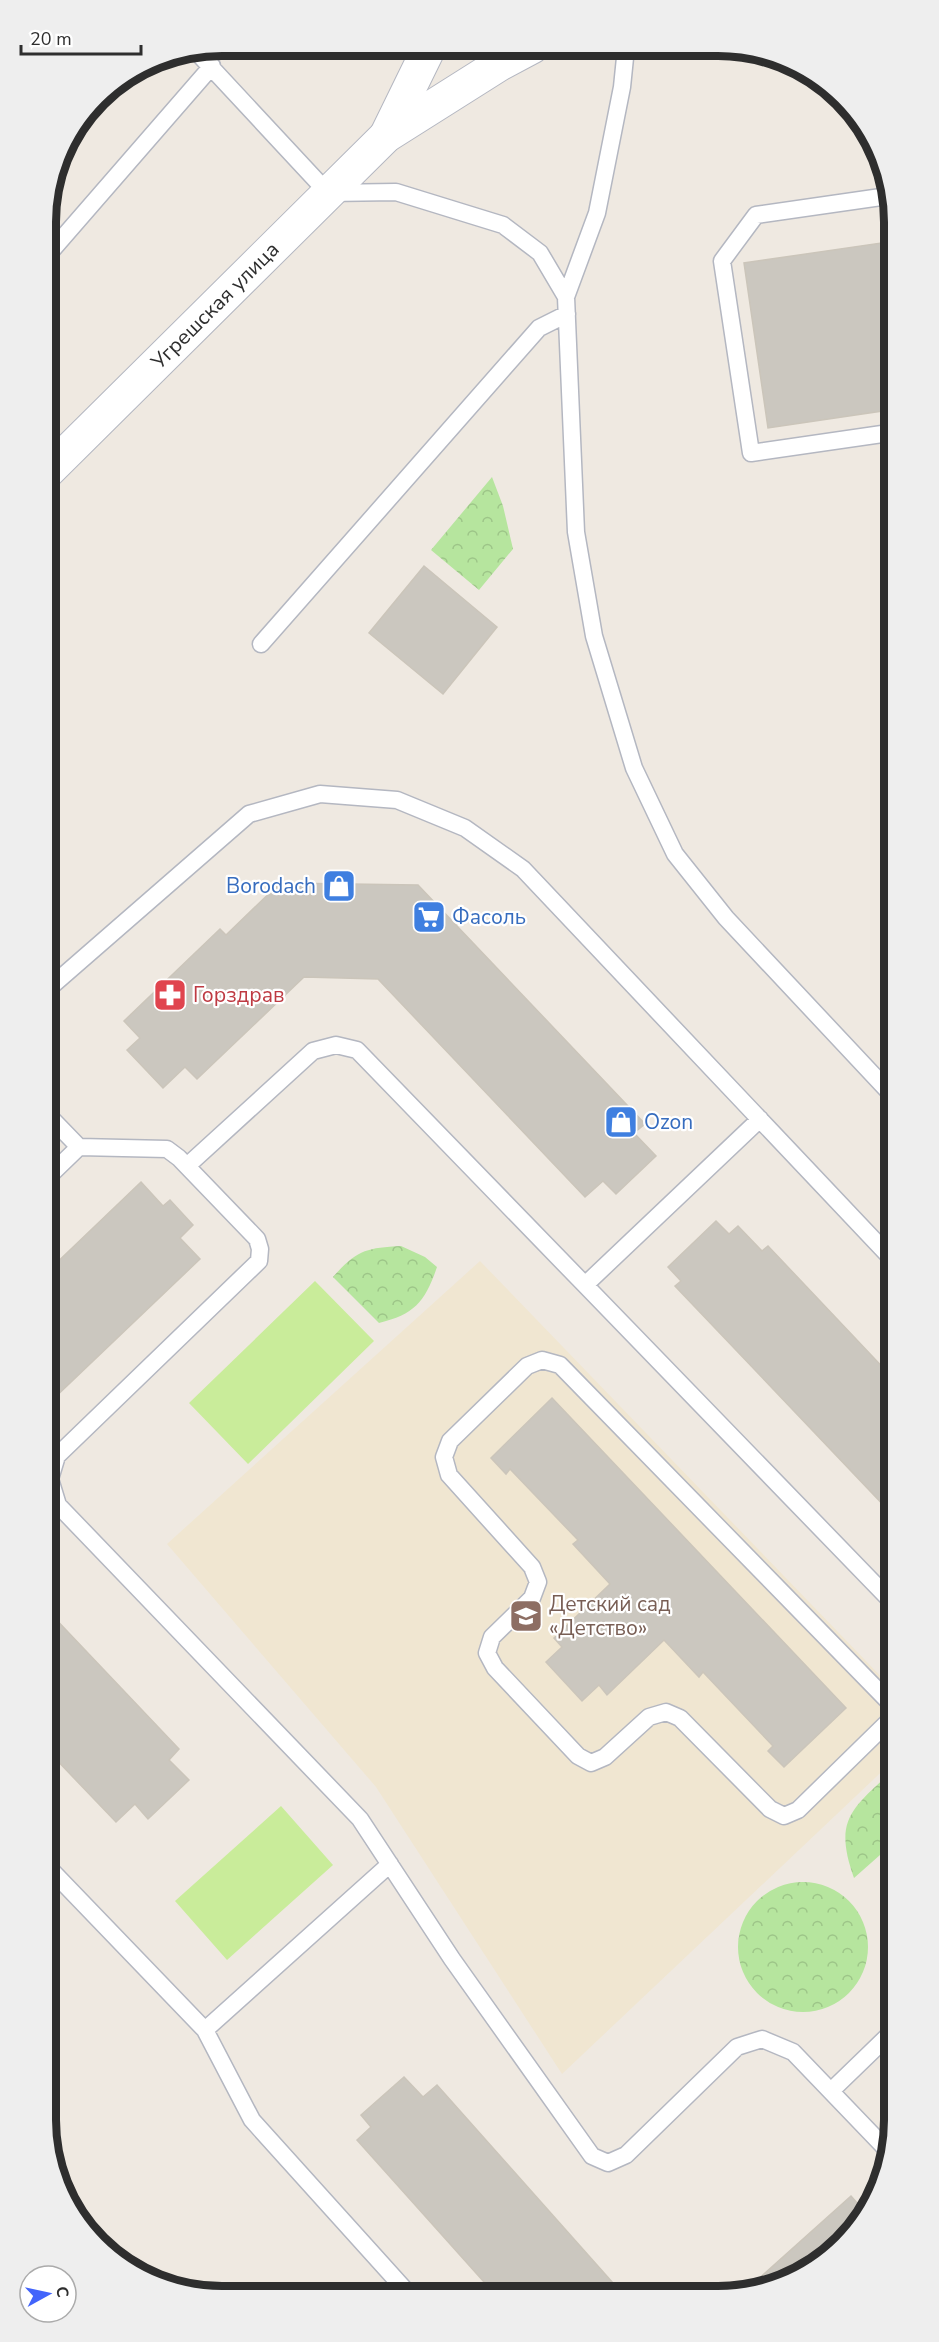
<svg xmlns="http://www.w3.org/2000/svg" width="939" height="2342" viewBox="0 0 939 2342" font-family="'Nunito Sans',sans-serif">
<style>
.education{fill:#f0e6d1}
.park{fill:url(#park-crowns)}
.pitch{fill:#c9ec9a}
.building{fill:#cbc7bf;stroke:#cbc5ba;stroke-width:1.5}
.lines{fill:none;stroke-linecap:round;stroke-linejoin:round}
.service-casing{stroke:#b4b7c1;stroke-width:19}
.secondary-casing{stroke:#b4b7c1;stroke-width:35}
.service{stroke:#fff;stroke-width:16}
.secondary{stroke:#fff;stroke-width:33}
.labels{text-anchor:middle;stroke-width:4.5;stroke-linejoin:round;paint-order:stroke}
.street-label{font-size:21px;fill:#2e2e2e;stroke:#fff}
.shop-label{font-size:21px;fill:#366cbe;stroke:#fff;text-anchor:start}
.health-label{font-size:21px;fill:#be3a42;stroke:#fff;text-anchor:start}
.education-label{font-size:21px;fill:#785e54;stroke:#fff;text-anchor:start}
.rim{fill:none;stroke:#2e2e2e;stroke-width:8}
</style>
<defs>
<pattern id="park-crowns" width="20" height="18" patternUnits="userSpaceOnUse" patternTransform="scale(1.5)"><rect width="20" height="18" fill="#b6e59e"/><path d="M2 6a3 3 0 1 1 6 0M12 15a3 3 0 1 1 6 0" fill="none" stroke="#9dc588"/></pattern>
</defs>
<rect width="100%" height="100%" fill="#efe9e1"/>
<path class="education" d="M 480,1261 L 892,1688 L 893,1761 L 562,2074 L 376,1787 L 167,1544 Z"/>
<path class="park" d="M 492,477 L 503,506 L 513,549 L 479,590 L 431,550 Z
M 401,1246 L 425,1257 L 437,1267 C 425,1302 415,1314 379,1323 L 333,1277 C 357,1250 366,1248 401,1246 Z
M 893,1770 L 893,1848 L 880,1855 L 854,1878 C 833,1819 852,1809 893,1770 Z
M738 1947a65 65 0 1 1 130 0a65 65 0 1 1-130 0Z"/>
<path class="pitch" d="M 315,1281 L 374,1341 L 248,1464 L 189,1403 Z
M 281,1806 L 333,1865 L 227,1960 L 175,1901 Z"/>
<path class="building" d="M 888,242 L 889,410 L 768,428 L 744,263 Z
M 424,566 L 497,627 L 443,694 L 369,633 Z
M 280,883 L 418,885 L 645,1124 L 634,1133 L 656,1156 L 616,1194 L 603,1181 L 585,1197 L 378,979 L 304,977 L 197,1079 L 185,1067 L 163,1088 L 127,1050 L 140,1038 L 124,1021 L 220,929 L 226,935 Z
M 141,1182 L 163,1206 L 170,1200 L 193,1225 L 180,1238 L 200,1259 L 49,1403 L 48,1271 Z
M 716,1221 L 729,1234 L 738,1226 L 762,1251 L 768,1246 L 891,1376 L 892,1514 L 675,1286 L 681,1281 L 668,1267 Z
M 552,1398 L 846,1708 L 784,1767 L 768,1751 L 773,1746 L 703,1672 L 699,1677 L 664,1640 L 607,1695 L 599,1685 L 582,1701 L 546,1662 L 562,1647 L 554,1638 L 610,1584 L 573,1544 L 578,1540 L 510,1469 L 506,1474 L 491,1458 Z
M 49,1612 L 179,1749 L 169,1760 L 189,1780 L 148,1819 L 135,1804 L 116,1822 L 50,1753 Z
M 404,2077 L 423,2097 L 437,2085 L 621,2292 L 493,2292 L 357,2140 L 371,2127 L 361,2115 Z
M 876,2188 L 879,2191 L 851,2237 L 815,2268 L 763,2291 L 745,2291 L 851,2196 L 858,2204 Z"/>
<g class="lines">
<g class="service-casing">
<path id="service" d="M 626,48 L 622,87 L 597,213 L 566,297 L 576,532 L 594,636 L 634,768 L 675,854 L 726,918 L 891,1094
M 195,50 L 328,193 L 396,192 L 503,225 L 540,253 L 566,297
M 888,196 L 756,215 L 722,261 L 751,453 L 889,433
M 46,257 L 212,66
M 261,644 L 539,328 L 567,314
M 48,989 L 249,814 L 320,794 L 397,800 L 465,828 L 523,869 L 891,1258
M 48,1115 L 79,1147 L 167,1149 L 179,1158 L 257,1239 L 260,1249 L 259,1261 L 57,1456 L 50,1479 L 58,1505 L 360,1819 L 452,1959 L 592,2156 L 608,2163 L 626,2155 L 737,2047 L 762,2039 L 793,2052 L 889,2152
M 760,1119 L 585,1285 L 892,1602
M 187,1166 L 313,1051 L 336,1045 L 357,1050 L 585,1285
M 48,1177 L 79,1147
M 892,1705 L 560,1365 L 542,1360 L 527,1366 L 450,1441 L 444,1457 L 449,1475 L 532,1567 L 538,1582 L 532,1598 L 492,1637 L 487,1653 L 495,1668 L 578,1756 L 591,1763 L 605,1757 L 649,1717 L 666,1712 L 680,1718 L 770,1809 L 784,1816 L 798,1810 L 892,1718
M 50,1869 L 205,2030 L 252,2120 L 408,2293
M 205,2030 L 390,1864
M 831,2091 L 893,2031"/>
</g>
<g class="secondary-casing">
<g id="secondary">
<path d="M 386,136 L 430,46"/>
<path id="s1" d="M 46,473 L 386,136 L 500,64 L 532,47"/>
</g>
</g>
<use href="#service" class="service"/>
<use href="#secondary" class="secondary"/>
</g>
<defs>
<g id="shop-square" transform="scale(1.725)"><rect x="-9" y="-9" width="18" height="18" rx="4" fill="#3f7fe0" stroke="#fff"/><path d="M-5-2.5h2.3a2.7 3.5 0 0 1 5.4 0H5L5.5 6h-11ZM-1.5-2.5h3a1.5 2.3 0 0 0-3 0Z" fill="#fff"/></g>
<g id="supermarket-square" transform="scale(1.725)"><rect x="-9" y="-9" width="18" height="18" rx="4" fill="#3f7fe0" stroke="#fff"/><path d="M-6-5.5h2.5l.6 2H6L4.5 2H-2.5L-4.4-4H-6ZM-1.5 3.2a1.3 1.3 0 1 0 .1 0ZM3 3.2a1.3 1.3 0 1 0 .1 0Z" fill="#fff"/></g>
<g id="pharmacy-square" transform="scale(1.725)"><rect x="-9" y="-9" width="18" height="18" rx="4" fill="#e0444e" stroke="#fff"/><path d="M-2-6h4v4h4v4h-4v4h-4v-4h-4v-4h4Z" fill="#fff"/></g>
<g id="school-square" transform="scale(1.725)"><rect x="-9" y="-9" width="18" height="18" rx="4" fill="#8d6e63" stroke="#fff"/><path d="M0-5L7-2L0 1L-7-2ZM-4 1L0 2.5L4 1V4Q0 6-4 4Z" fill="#fff"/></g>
</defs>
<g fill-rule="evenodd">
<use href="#shop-square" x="339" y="886"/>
<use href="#supermarket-square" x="429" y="917"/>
<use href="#pharmacy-square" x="170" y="995"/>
<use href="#shop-square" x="621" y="1122"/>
<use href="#school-square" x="526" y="1616"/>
</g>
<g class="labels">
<g class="street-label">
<text dy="7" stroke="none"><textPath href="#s1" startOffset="238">Угрешская улица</textPath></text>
</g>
<g class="shop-label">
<text x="316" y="893" text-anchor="end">Borodach</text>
<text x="452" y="924">Фасоль</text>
<text x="644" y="1129">Ozon</text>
</g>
<g class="health-label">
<text x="193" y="1002">Горздрав</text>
</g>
<g class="education-label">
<text x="549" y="1611">Детский сад<tspan x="549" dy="24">«Детство»</tspan></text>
</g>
</g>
<path d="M0 0H939V2342H0ZM222 56H718A166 166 0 0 1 884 222V2120A166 166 0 0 1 718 2286H222A166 166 0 0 1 56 2120V222A166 166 0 0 1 222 56Z" fill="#eee" fill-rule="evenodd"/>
<path class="rim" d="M222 56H718A166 166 0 0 1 884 222V2120A166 166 0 0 1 718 2286H222A166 166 0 0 1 56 2120V222A166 166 0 0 1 222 56Z"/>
<g transform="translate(48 2294) rotate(82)"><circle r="28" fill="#ffffff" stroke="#ababab" stroke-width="1.5"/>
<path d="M0-4.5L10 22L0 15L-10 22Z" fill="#4264fb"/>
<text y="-9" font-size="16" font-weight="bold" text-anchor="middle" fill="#2e2e2e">С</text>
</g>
<path d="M21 45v9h120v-9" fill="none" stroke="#2e2e2e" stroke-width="3"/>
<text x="30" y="45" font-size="18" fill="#2e2e2e" stroke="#ffffff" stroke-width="4.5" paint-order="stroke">20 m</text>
</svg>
